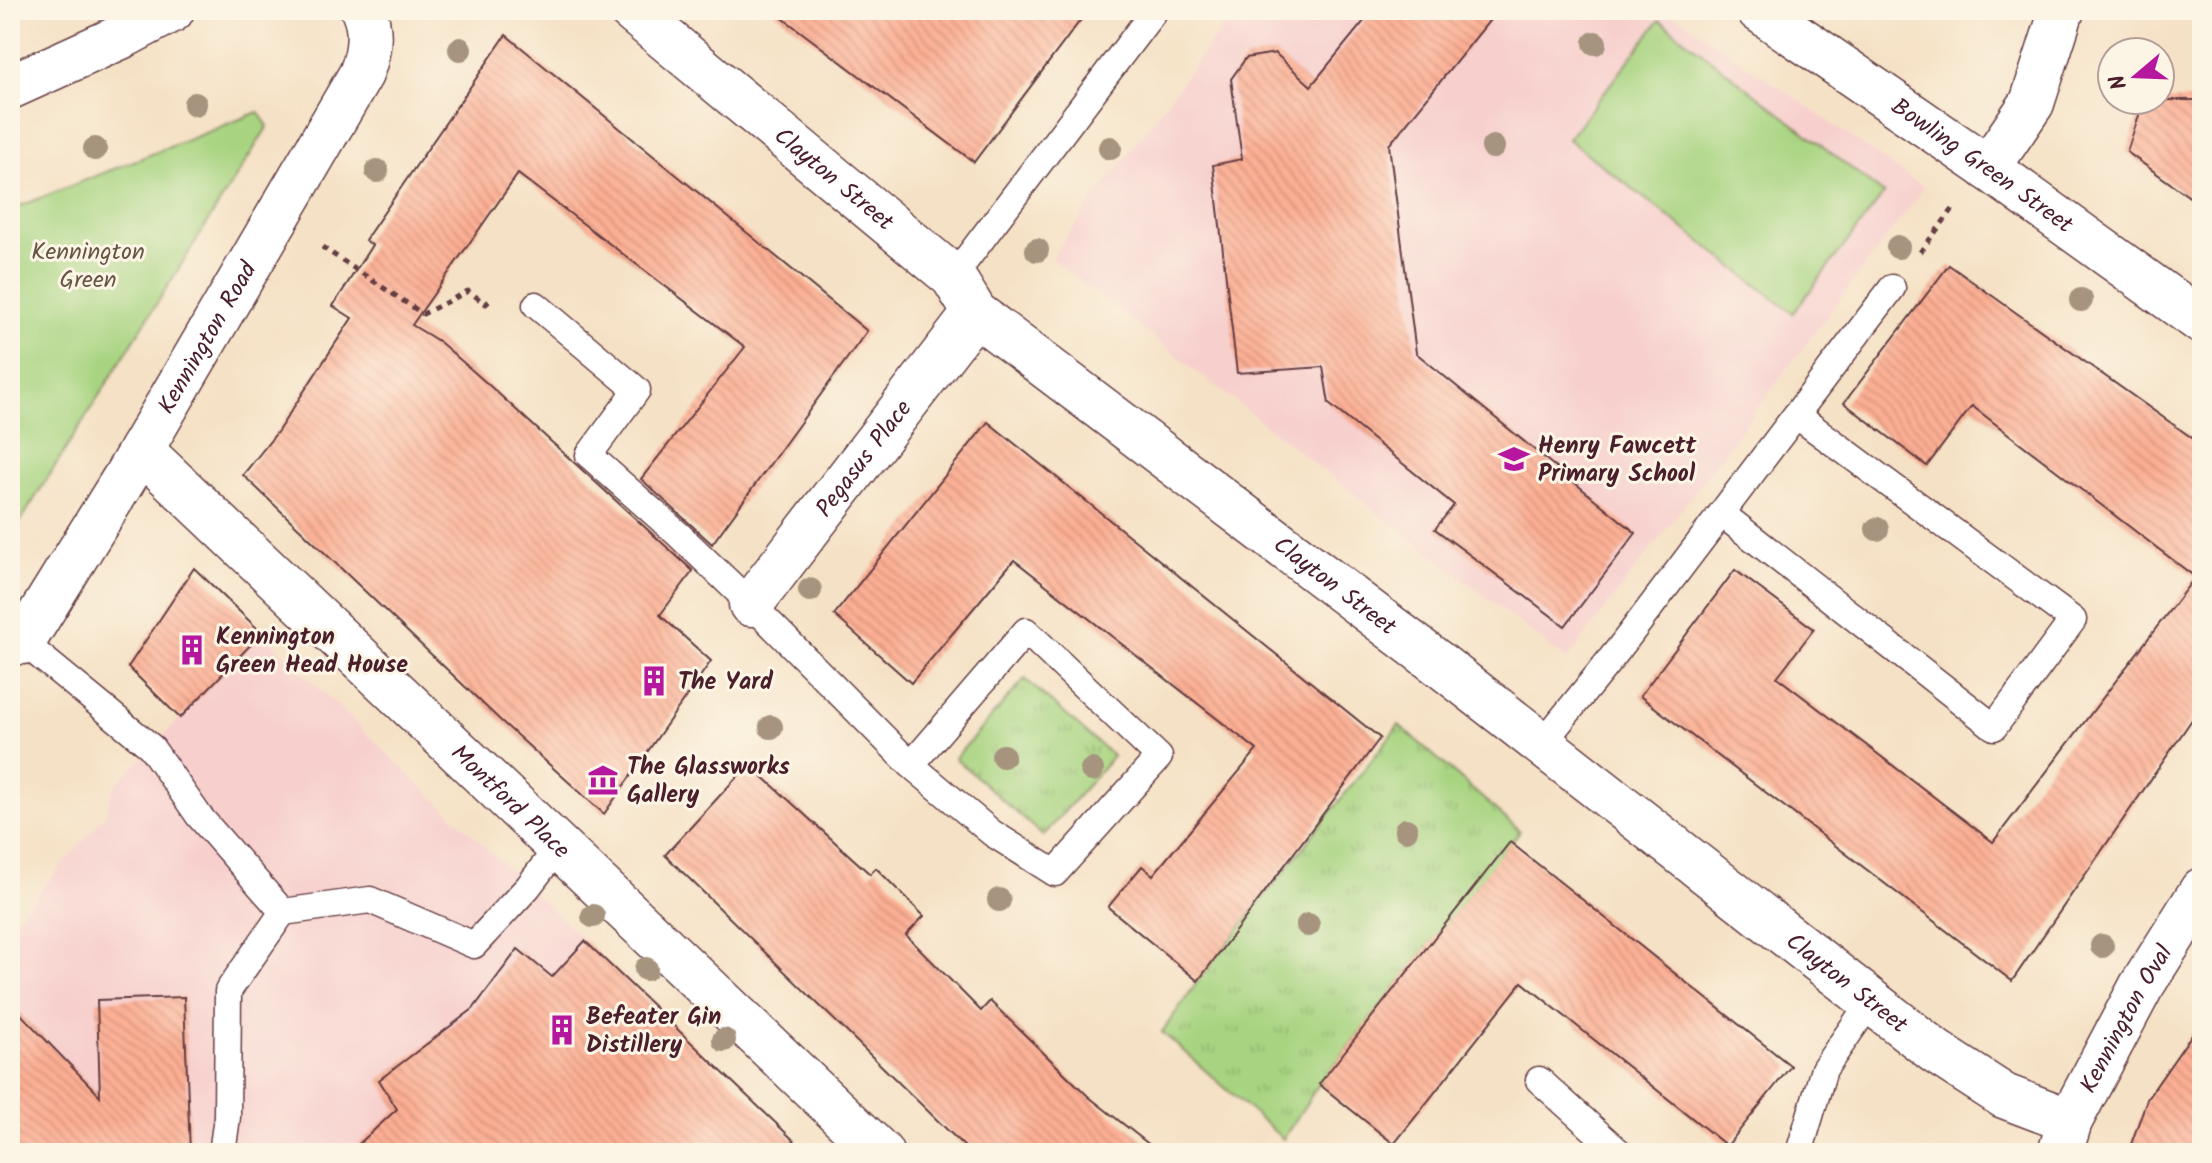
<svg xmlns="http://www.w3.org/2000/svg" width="2212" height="1163" viewBox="0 0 2212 1163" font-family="Kalam,sans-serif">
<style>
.built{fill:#f7d0ce}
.grass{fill:url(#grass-tufts);stroke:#797a56;stroke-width:2}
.green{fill:#a8d481;stroke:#797a56;stroke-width:2}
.building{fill:url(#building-back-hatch)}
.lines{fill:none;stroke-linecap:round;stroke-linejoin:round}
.lane-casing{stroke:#643c42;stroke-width:29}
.street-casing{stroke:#643c42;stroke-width:47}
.highway-casing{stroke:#643c42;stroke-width:47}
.path{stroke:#643c42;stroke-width:5;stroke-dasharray:6 6;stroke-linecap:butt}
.lane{stroke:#fff;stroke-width:26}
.street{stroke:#fff;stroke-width:44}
.highway{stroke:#fff;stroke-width:44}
.tree{fill:#a6947f}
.labels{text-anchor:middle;stroke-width:6;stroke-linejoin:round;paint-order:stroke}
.street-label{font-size:24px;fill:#4a1f2b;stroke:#fcf5e5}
.park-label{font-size:24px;fill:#665545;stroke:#fcf5e5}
.poi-label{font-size:24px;font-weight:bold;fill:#4a1f2b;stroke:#fcf5e5;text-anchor:start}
</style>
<defs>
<pattern id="grass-tufts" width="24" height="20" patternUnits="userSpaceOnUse" patternTransform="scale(2)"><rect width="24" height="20" fill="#a8d481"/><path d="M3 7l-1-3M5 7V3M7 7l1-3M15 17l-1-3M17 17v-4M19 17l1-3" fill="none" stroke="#92b670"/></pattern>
<pattern id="building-back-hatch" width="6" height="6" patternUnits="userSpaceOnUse" patternTransform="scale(2)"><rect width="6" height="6" fill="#fbae93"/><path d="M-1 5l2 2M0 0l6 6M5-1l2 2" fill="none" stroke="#d9957f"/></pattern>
</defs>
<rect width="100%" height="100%" fill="#fcf5e5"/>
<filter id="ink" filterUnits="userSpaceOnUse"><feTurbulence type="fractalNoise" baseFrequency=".0125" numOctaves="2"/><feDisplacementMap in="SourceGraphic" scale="16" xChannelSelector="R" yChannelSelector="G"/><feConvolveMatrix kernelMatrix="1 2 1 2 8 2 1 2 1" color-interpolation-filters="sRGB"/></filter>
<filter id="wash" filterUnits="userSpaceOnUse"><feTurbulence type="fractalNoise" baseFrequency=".006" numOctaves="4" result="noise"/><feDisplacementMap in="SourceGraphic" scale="32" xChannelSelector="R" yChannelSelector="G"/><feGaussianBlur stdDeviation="1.8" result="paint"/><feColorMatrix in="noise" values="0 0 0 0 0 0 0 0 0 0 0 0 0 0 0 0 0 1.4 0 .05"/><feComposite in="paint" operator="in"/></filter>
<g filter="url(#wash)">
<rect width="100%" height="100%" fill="#f5e1c5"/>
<path class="built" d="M 1235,10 L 1668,10 L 1924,188 L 1567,660 L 1051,258 Z
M 262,633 L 303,673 L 807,1153 L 10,1153 L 10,926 L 106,814 L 112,789 Z"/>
<path class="grass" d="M 1025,679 L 1113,756 L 1043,836 L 955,758 Z
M 1399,725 L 1520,831 L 1319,1084 L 1283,1139 L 1162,1032 L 1198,981 Z"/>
<path class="green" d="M 1660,20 L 1884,194 L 1793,313 L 1568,139 Z
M 258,112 L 268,126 L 10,538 L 10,210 Z"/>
<g id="blocks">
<path class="building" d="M 772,10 L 1088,10 L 974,162 Z
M 1373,10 L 1498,10 L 1389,145 L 1416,353 L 1636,533 L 1565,626 L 1435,529 L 1454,505 L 1329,404 L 1323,367 L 1237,373 L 1213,165 L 1242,159 L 1231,79 L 1246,58 L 1275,53 L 1311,86 Z
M 506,35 L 867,331 L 712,544 L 641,479 L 745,347 L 518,174 L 412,325 L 440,342 L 490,386 L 693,571 L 660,615 L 711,661 L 604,814 L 500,720 L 243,475 L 278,431 L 352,318 L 333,306 L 372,245 L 365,240 Z
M 2144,100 L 2202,100 L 2202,206 L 2127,152 Z
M 1949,265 L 2202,445 L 2202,705 L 2012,981 L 1640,696 L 1735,570 L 1814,629 L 1777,677 L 1993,842 L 2195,577 L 1972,406 L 1927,466 L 1844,403 Z
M 988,422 L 1380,738 L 1198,981 L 1108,907 L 1142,866 L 1153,875 L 1257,750 L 1014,560 L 911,683 L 834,615 Z
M 194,568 L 262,633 L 180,718 L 128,667 Z
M 749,764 L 870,874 L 876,868 L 924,916 L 906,935 L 981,1011 L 990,1001 L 1089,1097 L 1160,1153 L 971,1153 L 665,855 Z
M 1510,842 L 1791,1066 L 1727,1146 L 1522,982 L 1394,1144 L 1319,1084 Z
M 585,941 L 807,1153 L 349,1153 L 397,1109 L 379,1080 L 473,1009 L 518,949 L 552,977 Z
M 184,997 L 190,1153 L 10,1153 L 10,1003 L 100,1096 L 97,1000 Z
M 2202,1020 L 2202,1153 L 2128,1153 L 2147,1099 Z"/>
</g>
</g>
<g filter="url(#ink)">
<use href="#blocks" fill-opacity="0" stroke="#643c42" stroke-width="2"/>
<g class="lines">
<g class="lane-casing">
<path id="lane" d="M 953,277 L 1155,10
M 536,305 L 637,390 L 589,455 L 679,535 L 751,604 L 911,765 L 992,833 L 1055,873 L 1159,757 L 1026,631 L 911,765
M 1722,514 L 1994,727 L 2073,620 L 1796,415
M 23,642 L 151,747 L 199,816 L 283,912
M 1541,745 L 1618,650 L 1892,288
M 1539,1080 L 1620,1153
M 222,1153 L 227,1117 L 228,991 L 283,912 L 370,900 L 474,945 L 528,887 L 559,846
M 1799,1153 L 1824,1069 L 1871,1001"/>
</g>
<g class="street-casing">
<g id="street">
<path id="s1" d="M 631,10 L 953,277 L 975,313 L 1443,667 L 1936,1052 L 2004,1096 L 2070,1121"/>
<path id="s2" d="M 1759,10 L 1984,165 L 2202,322"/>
<path d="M 1988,168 L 2032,103 L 2062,10"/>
<path id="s3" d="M 141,450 L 881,1153"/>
<path id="s4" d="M 751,604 L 975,313"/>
<path id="s5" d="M 10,632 L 23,642 L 124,479 L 361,74 C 369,53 373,31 363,10"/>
<path id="s6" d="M 2060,1153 L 2070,1121 L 2141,987 L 2202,890"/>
</g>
</g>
<g class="highway-casing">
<path id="highway" d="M 10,87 L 125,35 L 172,10"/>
</g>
<path class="path" d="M 322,247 L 423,314 L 468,291 L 486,304 L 489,301
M 1920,252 L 1953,209"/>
<use href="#lane" class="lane"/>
<use href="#street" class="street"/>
<use href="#highway" class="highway"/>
</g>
<g class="tree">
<circle cx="1595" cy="43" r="12"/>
<circle cx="460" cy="49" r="12"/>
<circle cx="195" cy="104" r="12"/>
<circle cx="1493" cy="147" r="12"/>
<circle cx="1110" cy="148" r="12"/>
<circle cx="95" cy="149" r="12"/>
<circle cx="377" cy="171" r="12"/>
<circle cx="1898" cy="247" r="12"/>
<circle cx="1037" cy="250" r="12"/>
<circle cx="2081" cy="300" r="12"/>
<circle cx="1877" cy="529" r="12"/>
<circle cx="810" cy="590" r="12"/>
<circle cx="771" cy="727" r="12"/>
<circle cx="1003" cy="756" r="12"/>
<circle cx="1092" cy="770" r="12"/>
<circle cx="1406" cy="830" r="12"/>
<circle cx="999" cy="900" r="12"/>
<circle cx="593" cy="916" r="12"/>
<circle cx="1308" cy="925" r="12"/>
<circle cx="2102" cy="946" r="12"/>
<circle cx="646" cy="969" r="12"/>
<circle cx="724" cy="1040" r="12"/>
</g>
</g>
<defs>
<g id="school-bare" transform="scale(2.4)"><path d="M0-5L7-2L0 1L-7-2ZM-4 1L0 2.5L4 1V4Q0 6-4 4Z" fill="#b5179e" stroke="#fcf5e5" stroke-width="2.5" paint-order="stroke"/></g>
<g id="building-bare" transform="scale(2.4)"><path d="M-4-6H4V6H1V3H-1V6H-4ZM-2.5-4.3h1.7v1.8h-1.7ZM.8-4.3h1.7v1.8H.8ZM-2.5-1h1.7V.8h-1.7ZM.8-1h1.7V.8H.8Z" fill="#b5179e" stroke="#fcf5e5" stroke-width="2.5" paint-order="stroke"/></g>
<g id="museum-bare" transform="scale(2.4)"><path d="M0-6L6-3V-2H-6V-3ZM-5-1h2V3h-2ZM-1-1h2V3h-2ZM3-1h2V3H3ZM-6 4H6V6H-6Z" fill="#b5179e" stroke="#fcf5e5" stroke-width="2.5" paint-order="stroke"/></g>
</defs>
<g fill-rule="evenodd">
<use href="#school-bare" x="1514" y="459"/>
<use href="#building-bare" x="192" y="650"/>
<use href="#building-bare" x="654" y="681"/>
<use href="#museum-bare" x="603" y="780"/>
<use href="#building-bare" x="562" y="1030"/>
</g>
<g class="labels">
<g class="street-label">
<text dy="8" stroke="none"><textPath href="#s2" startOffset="272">Bowling Green Street</textPath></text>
<text dy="8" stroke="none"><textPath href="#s1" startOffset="264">Clayton Street</textPath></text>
<text dy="8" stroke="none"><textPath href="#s5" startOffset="372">Kennington Road</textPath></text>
<text dy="8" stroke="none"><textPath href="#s4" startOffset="184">Pegasus Place</textPath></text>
<text dy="8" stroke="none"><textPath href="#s1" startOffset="912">Clayton Street</textPath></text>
<text dy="8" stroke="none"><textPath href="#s3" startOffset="510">Montford Place</textPath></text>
<text dy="8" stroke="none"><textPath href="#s1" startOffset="1560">Clayton Street</textPath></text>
<text dy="8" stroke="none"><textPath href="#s6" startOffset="150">Kennington Oval</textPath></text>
</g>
<g class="park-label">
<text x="88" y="259">Kennington<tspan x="88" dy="28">Green</tspan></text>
</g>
<g class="poi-label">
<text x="1538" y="453">Henry Fawcett<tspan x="1538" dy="28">Primary School</tspan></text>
<text x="216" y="644">Kennington<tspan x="216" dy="28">Green Head House</tspan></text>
<text x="678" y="689">The Yard</text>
<text x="627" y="774">The Glassworks<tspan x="627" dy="28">Gallery</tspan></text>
<text x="586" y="1024">Befeater Gin<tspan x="586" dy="28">Distillery</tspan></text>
</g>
</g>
<rect width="2212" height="1163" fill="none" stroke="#fcf5e5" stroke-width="40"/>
<g transform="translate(2136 76) rotate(251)"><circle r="38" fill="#fcf5e5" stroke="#b59f9b" stroke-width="2"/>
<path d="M0-6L14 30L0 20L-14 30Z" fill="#b5179e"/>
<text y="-12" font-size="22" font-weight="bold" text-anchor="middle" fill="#4a1f2b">N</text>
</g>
</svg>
